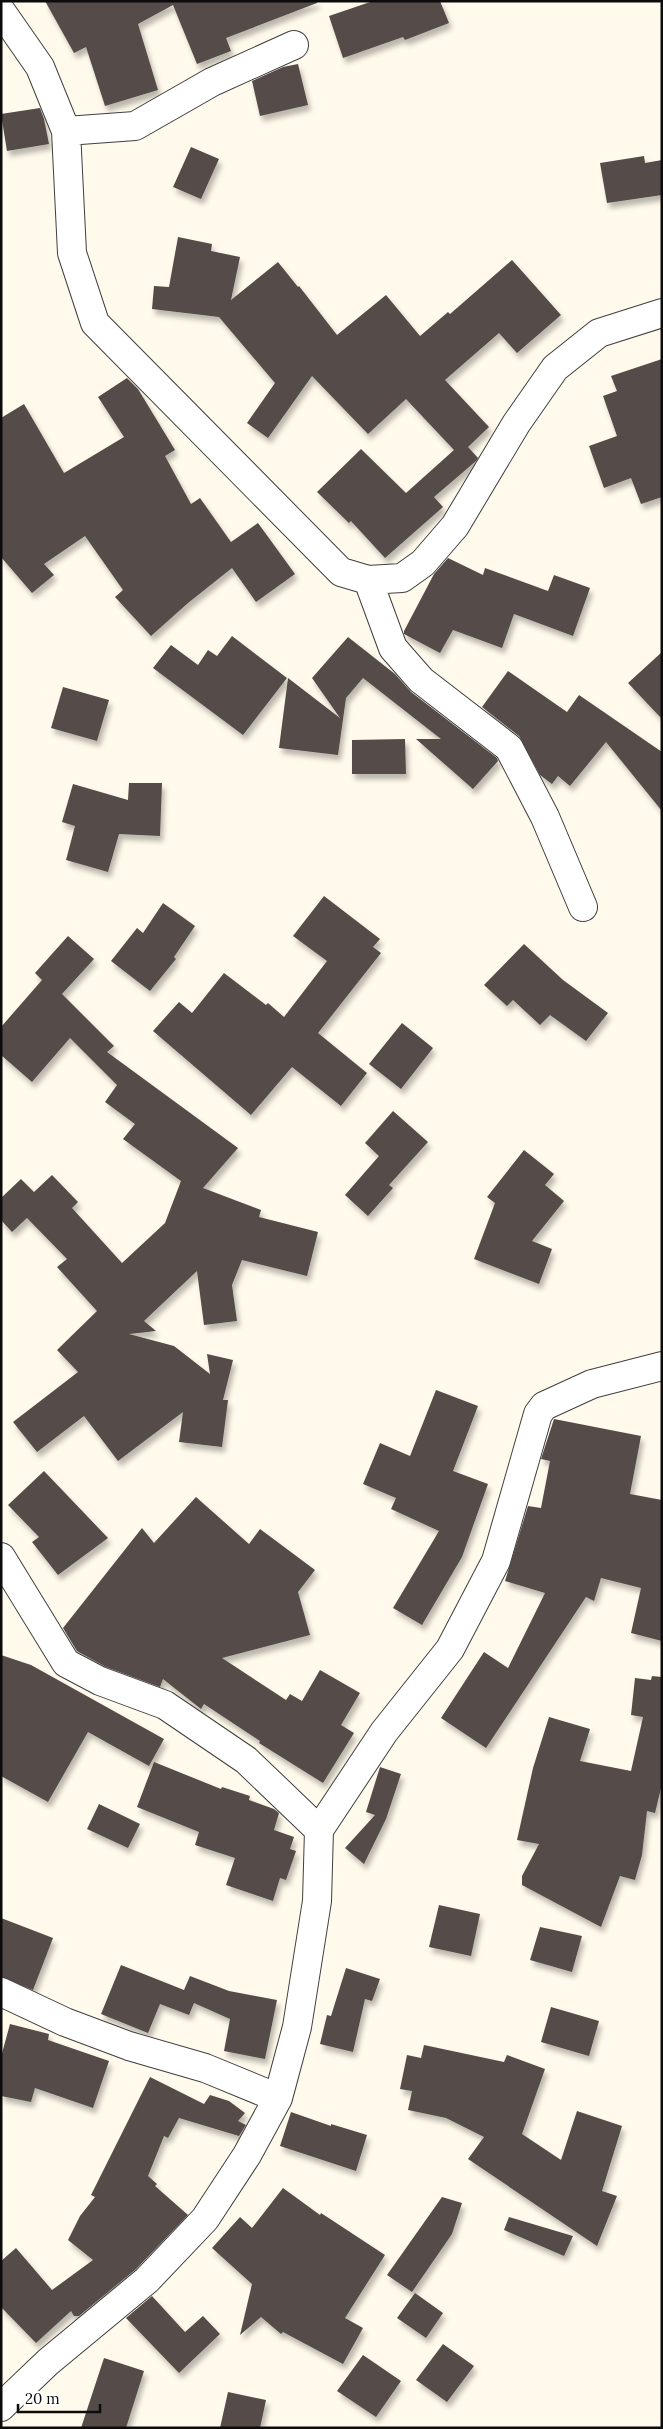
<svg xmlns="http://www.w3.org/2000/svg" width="663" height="2429" viewBox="0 0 663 2429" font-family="Lora,serif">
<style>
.building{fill:#544c48;filter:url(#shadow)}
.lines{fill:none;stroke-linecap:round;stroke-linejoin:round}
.minor-casing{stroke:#3f3f3f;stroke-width:30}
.minor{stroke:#fff;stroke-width:28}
</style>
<defs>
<filter id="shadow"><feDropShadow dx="3" dy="5.5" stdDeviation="2.5" flood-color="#0004"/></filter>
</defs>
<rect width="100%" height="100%" fill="#fffaeb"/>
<path class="building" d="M 45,1 L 317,1 L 317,3 L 226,38 L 231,51 L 197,64 L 173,5 L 138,24 L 158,90 L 105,106 L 86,47 L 74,53 Z
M 373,1 L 440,1 L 449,23 L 405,40 L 403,37 L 343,58 L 329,16 Z
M 298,64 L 308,105 L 260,116 L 252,81 L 283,67 Z
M 40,108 L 44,119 L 49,144 L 7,151 L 1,114 Z
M 191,147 L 219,159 L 201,199 L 173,187 Z
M 644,156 L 645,163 L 662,160 L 662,195 L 607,203 L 600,163 Z
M 178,237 L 212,244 L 211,251 L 240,257 L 231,300 L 278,262 L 298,287 L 299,286 L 337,335 L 386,295 L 420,336 L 448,312 L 450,314 L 512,260 L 561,315 L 517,353 L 499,333 L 445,380 L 489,427 L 468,447 L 478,458 L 476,461 L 434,497 L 443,507 L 385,558 L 351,521 L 349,523 L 317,492 L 361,449 L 406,493 L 454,450 L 406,399 L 368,434 L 312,376 L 268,438 L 247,423 L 275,383 L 219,317 L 152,309 L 154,286 L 169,287 Z
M 662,359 L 662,497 L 641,504 L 631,478 L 604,488 L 589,446 L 617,436 L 603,396 L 617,391 L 611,376 Z
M 127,378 L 138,389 L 175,450 L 165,456 L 191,504 L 200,498 L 231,542 L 258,523 L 295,574 L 256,602 L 232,568 L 188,603 L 151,636 L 115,597 L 123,590 L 85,536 L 44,564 L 54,575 L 32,593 L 1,557 L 1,418 L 24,404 L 64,473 L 124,437 L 98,397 Z
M 448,558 L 483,575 L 485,568 L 548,591 L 554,575 L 590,588 L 573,636 L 514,614 L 502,648 L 453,630 L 440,653 L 404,634 L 404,631 L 434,574 Z
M 232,636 L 287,678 L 243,735 L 153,668 L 171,645 L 198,665 L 208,650 L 217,656 Z
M 348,637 L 395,674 L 411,692 L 497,758 L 498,761 L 473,789 L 416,739 L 441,739 L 363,678 L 346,698 L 338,755 L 279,748 L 288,678 L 340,718 L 312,678 Z
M 662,652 L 662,719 L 628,683 Z
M 508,671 L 567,712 L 579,695 L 662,752 L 662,811 L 606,742 L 570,786 L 558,776 L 552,784 L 540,775 L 519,736 L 482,707 Z
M 63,687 L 109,700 L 97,741 L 51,728 Z
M 405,739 L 406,774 L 352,774 L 352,740 Z
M 129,783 L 162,783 L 160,836 L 119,834 L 108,872 L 66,860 L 75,826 L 62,822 L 73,784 L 128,800 Z
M 324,896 L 380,939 L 373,947 L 381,953 L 318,1033 L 367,1073 L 341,1106 L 292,1067 L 251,1115 L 153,1031 L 179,1002 L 192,1013 L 224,973 L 266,1005 L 268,1003 L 284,1017 L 327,961 L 293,936 Z
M 163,903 L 195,926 L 174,957 L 176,959 L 150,991 L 111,961 L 137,928 L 143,933 Z
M 68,936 L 94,959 L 62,994 L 114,1046 L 107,1052 L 238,1148 L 203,1188 L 261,1210 L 259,1217 L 318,1232 L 307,1276 L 242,1260 L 232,1285 L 237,1321 L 204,1325 L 197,1271 L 144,1321 L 156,1331 L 129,1334 L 174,1346 L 210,1374 L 207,1354 L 233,1360 L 223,1400 L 228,1400 L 222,1447 L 179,1442 L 183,1412 L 118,1461 L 84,1416 L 37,1452 L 13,1422 L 78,1372 L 57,1350 L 97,1311 L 57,1267 L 67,1259 L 27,1218 L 12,1232 L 1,1220 L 1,1198 L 21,1179 L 34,1192 L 52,1175 L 78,1202 L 72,1208 L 122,1263 L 165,1223 L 181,1181 L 123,1139 L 135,1124 L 105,1102 L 117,1085 L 70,1038 L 32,1082 L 1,1055 L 1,1027 L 42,980 L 35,973 Z
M 524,944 L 563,980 L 608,1013 L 586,1041 L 550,1015 L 540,1025 L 513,1000 L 507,1006 L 484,985 Z
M 402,1023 L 433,1048 L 401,1089 L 369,1064 Z
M 393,1111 L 428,1142 L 389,1185 L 393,1188 L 368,1216 L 345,1195 L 379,1156 L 365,1143 Z
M 524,1150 L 554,1174 L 545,1185 L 564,1201 L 532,1241 L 552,1249 L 539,1284 L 474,1259 L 495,1203 L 487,1197 Z
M 436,1390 L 478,1406 L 453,1471 L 488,1484 L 462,1557 L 422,1625 L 393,1608 L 439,1531 L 391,1509 L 396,1498 L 363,1484 L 380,1443 L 410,1456 Z
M 554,1419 L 641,1436 L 630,1494 L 662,1500 L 662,1641 L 631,1633 L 641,1588 L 601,1578 L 594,1601 L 586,1597 L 486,1748 L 441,1718 L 484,1652 L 508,1668 L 545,1593 L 505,1581 L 528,1506 L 541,1508 L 550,1461 L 541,1459 Z
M 44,1471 L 108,1538 L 58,1575 L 32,1542 L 39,1537 L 8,1505 Z
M 196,1497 L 249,1544 L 260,1529 L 315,1570 L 298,1592 L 310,1635 L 222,1658 L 286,1700 L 290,1694 L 302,1701 L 320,1670 L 360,1693 L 341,1725 L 354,1733 L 323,1783 L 259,1743 L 260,1741 L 204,1704 L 201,1709 L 163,1679 L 160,1687 L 106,1667 L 77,1651 L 63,1628 L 142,1528 L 154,1543 Z
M 1,1655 L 31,1665 L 164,1739 L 149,1766 L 88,1732 L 48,1802 L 1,1776 Z
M 652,1676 L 662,1677 L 662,1784 L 655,1813 L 647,1811 L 642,1855 L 635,1880 L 620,1876 L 601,1927 L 522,1885 L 522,1876 L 539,1844 L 517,1840 L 533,1768 L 549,1717 L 590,1729 L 580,1761 L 631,1771 L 643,1717 L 631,1715 L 635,1678 L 651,1680 Z
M 154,1762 L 221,1789 L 222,1787 L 250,1796 L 249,1800 L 274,1809 L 279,1813 L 274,1830 L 294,1837 L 290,1849 L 296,1851 L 286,1880 L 280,1878 L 273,1901 L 226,1885 L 235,1858 L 195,1845 L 199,1832 L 137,1807 Z
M 380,1767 L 401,1774 L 386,1819 L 364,1864 L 345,1848 L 375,1815 L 366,1812 Z
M 99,1804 L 140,1824 L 128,1848 L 87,1829 Z
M 439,1905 L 480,1914 L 471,1956 L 429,1947 Z
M 1,1918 L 53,1938 L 33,1990 L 1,1977 Z
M 540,1927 L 582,1936 L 572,1972 L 530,1960 Z
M 121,1965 L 184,1990 L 190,1976 L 229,1991 L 277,2000 L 265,2059 L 224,2051 L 230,2019 L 194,2003 L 189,2015 L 160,2004 L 148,2033 L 101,2014 Z
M 346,1968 L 380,1979 L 372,2001 L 365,1999 L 353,2052 L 320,2044 L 327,2015 L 331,2016 Z
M 551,2007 L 599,2021 L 589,2056 L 541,2042 Z
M 10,2024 L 49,2034 L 48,2040 L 109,2061 L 93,2108 L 35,2088 L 31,2102 L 1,2096 L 1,2057 Z
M 424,2045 L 504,2062 L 507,2055 L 545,2069 L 522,2134 L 561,2160 L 577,2111 L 622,2126 L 602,2191 L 617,2196 L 597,2246 L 468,2159 L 484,2137 L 446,2118 L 408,2110 L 412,2091 L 400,2089 L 407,2055 L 421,2058 Z
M 150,2077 L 204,2104 L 210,2095 L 229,2101 L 245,2113 L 238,2121 L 246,2125 L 239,2136 L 179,2118 L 168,2138 L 164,2136 L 148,2176 L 157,2184 L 155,2186 L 188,2215 L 136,2269 L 79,2316 L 74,2316 L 71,2311 L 36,2343 L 1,2307 L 1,2261 L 16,2248 L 52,2290 L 93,2260 L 68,2240 L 80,2216 L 95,2197 L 91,2195 Z
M 291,2112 L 331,2126 L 331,2124 L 367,2135 L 356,2171 L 280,2146 Z
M 283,2188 L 320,2215 L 321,2213 L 385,2255 L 345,2318 L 363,2328 L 343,2364 L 283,2332 L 281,2334 L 261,2317 L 240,2335 L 252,2284 L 212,2248 L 240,2217 L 252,2228 Z
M 442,2197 L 462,2203 L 452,2234 L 412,2292 L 387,2275 Z
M 509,2217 L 573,2236 L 564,2256 L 504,2230 Z
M 415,2293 L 443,2313 L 426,2338 L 397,2318 Z
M 152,2296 L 185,2332 L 203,2316 L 220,2334 L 179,2373 L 126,2318 Z
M 443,2344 L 474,2366 L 447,2402 L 416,2380 Z
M 363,2355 L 401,2381 L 376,2417 L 337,2391 Z
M 104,2358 L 144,2371 L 126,2428 L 81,2428 Z
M 228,2392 L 266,2400 L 260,2428 L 220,2428 Z"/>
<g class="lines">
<g class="minor-casing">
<path id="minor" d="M 1,11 L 40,67 L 66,131 L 72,253 L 95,323 L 341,572 L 368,580 L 402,578 L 423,563 L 455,526 L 516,424 L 555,368 L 599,333 L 662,313
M 66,131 L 135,126 L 212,82 L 294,45
M 368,580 L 393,648 L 421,680 L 509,748 L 545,817 L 583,907
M 1,1557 L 66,1663 L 100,1681 L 165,1705 L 246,1760 L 319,1830
M 1,1992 L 65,2022 L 129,2046 L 205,2068 L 278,2098
M 1,2407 L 48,2362 L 147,2280 L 205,2219 L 247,2155 L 278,2098 L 297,2027 L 317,1901 L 319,1830 L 384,1732 L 450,1649 L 496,1561 L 538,1414 L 544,1406 L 592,1384 L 662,1366"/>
</g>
<use href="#minor" class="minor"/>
</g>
<rect width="663" height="2429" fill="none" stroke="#0c0c0c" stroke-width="5"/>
<path d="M18 2404v8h82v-8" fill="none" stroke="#0c0c0c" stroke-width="2.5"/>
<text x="25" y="2404" font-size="15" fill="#0c0c0c" stroke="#ffffff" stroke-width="4" paint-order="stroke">20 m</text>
</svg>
